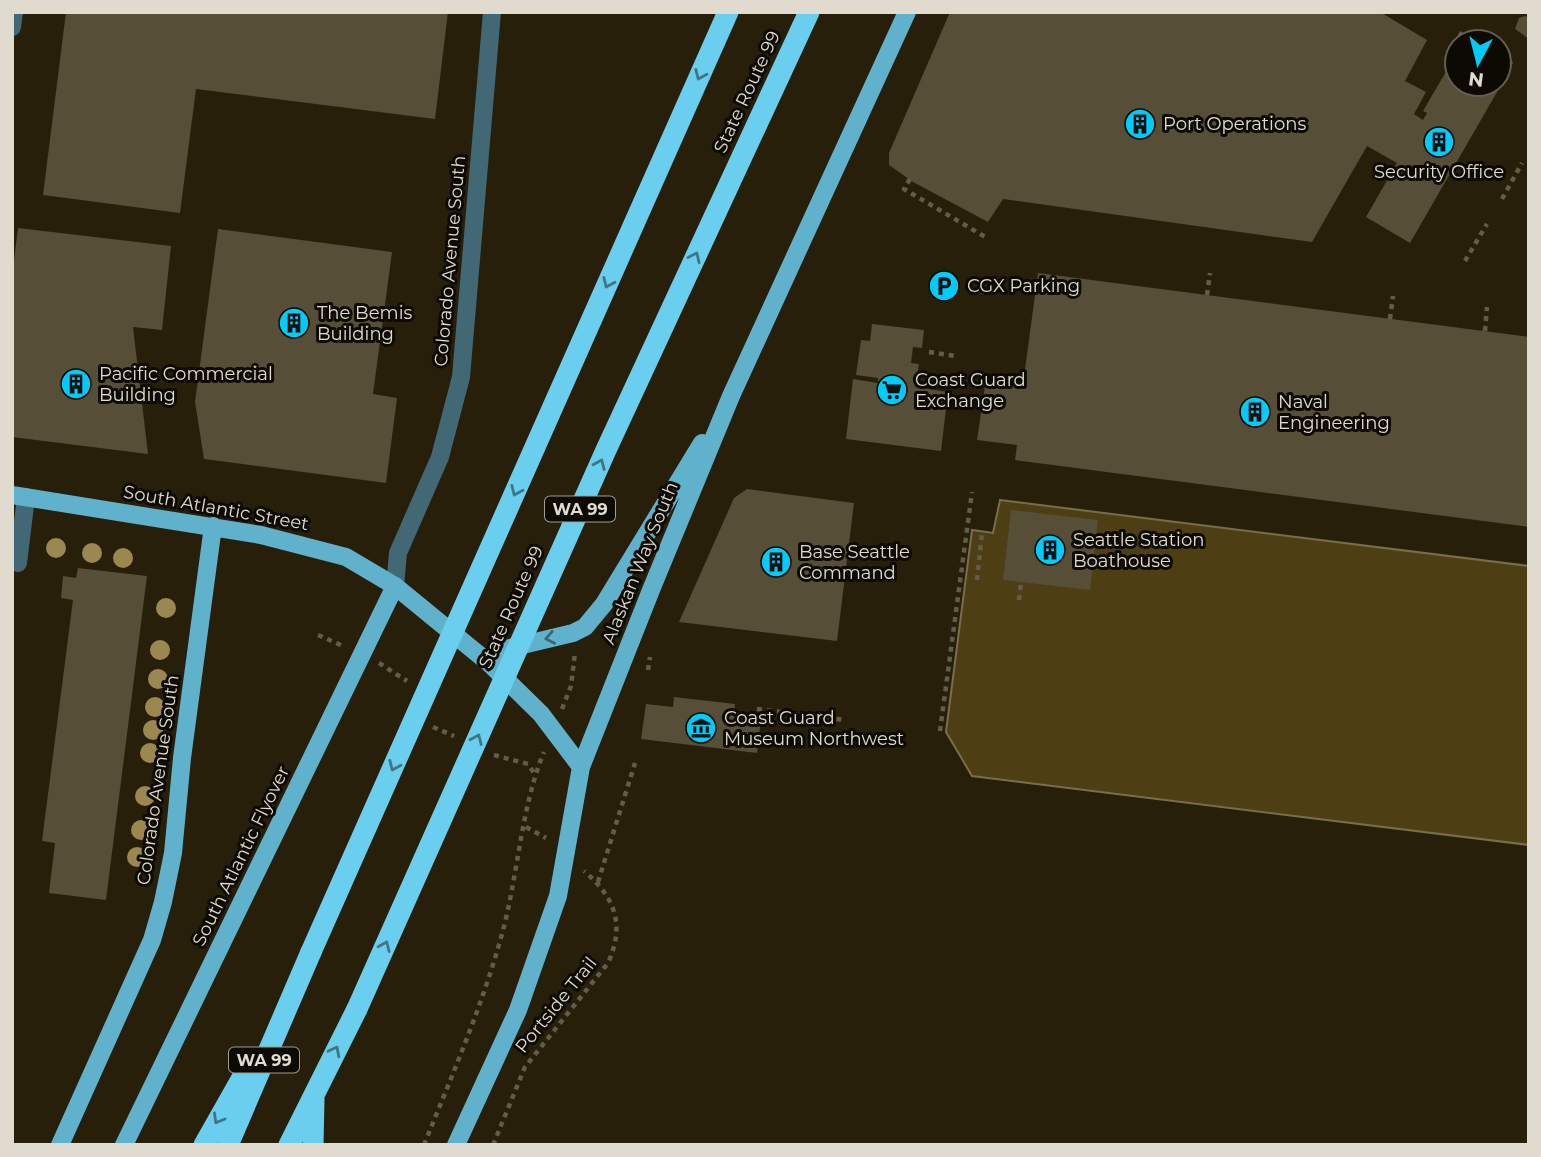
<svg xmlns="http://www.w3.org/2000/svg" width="1541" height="1157" viewBox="0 0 1541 1157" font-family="Montserrat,sans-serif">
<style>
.water{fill:#4d3e14;stroke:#796d4c;stroke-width:2}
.building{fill:#574e37}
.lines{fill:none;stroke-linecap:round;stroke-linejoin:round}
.path{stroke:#635c49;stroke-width:4.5;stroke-dasharray:5 5;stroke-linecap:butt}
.minor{stroke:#436875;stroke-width:18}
.major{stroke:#60b1cc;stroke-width:18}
.highway{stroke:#6aceee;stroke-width:21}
.highway-bridge{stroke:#6aceee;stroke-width:21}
.tree{fill:#9b8750}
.oneway{stroke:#407684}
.oneway2{stroke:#3b6672}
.labels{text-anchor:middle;stroke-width:6;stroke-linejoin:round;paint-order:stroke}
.shield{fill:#0d0a03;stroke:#a19c91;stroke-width:2}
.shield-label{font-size:16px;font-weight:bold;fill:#e0dbce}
.street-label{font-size:18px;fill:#e0dbce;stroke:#0d0a03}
.poi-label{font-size:18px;fill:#e0dbce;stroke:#0d0a03;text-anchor:start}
</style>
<rect width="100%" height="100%" fill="#271f09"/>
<path class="water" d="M 1000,500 L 1529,566 L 1529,845 L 972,776 L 946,732 L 972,530 L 993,533 Z"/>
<path class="building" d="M 66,12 L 448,12 L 435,119 L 196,89 L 180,213 L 43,195 Z
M 950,12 L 1380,12 L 1427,40 L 1405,81 L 1426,92 L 1414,114 L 1423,120 L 1427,113 L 1423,111 L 1451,63 L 1446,60 L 1460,36 L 1470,42 L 1457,42 L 1457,84 L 1499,84 L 1499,59 L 1512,66 L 1410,243 L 1366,217 L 1397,163 L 1367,146 L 1312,242 L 1003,199 L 988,222 L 913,182 L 889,165 L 889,153 Z
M 1525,16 L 1529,18 L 1529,39 L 1515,29 L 1519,18 Z
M 18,228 L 171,246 L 162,330 L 133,327 L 148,454 L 12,437 L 12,276 Z
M 218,229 L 392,252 L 373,394 L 397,398 L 386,483 L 204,459 L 195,402 Z
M 1038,273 L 1529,337 L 1529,527 L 1015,460 L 1017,445 L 977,440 L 986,379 L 1023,384 Z
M 872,324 L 924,330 L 922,348 L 913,347 L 911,363 L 919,364 L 915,387 L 948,392 L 941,451 L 846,439 L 853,379 L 878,383 L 878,378 L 856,375 L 861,340 L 870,341 Z
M 747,489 L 854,503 L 837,641 L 679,622 L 734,498 Z
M 1011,510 L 1098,520 L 1090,590 L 1003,580 Z
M 78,568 L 147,576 L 106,900 L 49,893 L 55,843 L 42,841 L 73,600 L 61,598 L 63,576 L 76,578 Z
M 674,697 L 735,704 L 734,715 L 761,718 L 757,753 L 641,739 L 646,704 L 673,707 Z"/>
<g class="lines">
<path class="path" d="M 1459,33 L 1474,42
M 1499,57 L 1515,66
M 910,179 L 904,189 L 987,238
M 1502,199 L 1522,163
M 1465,261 L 1487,224
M 1207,295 L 1210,273
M 1390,319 L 1393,296
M 1485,331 L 1487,307
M 929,352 L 956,356
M 977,580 L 982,532
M 1019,600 L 1021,582
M 318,635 L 343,646
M 379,663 L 407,681
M 648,670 L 650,657
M 562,709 L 571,686 L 575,653
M 757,709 L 845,720
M 433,727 L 454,736
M 940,731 L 972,492
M 494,755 L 528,764 L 534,773
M 526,827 L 546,838
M 598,882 L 635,763
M 424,1145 C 452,1075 482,1007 502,934 C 518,876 521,807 544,752
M 493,1145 L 525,1067 L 608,963 C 625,926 616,898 584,871"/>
<path class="minor" d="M 12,27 L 14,12
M 18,563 L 26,497
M 395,586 L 398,553 L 440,457 L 461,377 L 492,12"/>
<path class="major" d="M 12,495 L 261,535 L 346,557 L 395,586 L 489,663 L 541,714 L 581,767
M 489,663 L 510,648 L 573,633 L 585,627 L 604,604 L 702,443
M 60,1145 L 152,940 L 163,902 L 173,853 L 182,758 L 213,526
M 124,1145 L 395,586
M 456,1145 L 518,1010 L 558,896 L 581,767 L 651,590 L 731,396 L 907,12"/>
<path class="highway" d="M 204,1145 L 251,1062
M 228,1145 L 311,952
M 289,1145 L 357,1009
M 313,1145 L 314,1099"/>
<path class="highway-bridge" d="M 311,952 L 728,12
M 357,1009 L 606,450 L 809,12"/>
</g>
<g class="tree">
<circle cx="56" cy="548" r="10"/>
<circle cx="92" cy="553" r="10"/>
<circle cx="123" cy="558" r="10"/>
<circle cx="166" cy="608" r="10"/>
<circle cx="160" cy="650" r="10"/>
<circle cx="158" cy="679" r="10"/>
<circle cx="155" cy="707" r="10"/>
<circle cx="153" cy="730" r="10"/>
<circle cx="150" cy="753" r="10"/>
<circle cx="145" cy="796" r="10"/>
<circle cx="141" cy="830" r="10"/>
<circle cx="137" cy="857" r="10"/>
</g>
<defs><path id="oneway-chevron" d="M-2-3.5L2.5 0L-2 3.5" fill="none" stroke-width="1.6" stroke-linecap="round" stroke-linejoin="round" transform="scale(1.75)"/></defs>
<g class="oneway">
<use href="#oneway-chevron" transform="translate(700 75) rotate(114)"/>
<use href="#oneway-chevron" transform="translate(695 257) rotate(-65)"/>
<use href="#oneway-chevron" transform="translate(608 283) rotate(114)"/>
<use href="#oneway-chevron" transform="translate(600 464) rotate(-66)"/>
<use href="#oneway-chevron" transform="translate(516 491) rotate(114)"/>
<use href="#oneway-chevron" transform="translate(477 739) rotate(-66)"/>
<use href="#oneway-chevron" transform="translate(394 766) rotate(114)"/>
<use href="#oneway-chevron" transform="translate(385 946) rotate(-66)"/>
<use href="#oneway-chevron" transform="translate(335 1051) rotate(-63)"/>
<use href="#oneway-chevron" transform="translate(218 1119) rotate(120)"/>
</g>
<use class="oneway2" href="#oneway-chevron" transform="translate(550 638) rotate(169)"/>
<defs>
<g id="building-disc" transform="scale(1.575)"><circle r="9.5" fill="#01cbf9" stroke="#0d0a03"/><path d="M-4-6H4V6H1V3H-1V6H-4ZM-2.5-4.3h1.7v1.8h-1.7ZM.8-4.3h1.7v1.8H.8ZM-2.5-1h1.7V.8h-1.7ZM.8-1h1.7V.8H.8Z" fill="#111"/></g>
<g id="parking-disc" transform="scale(1.575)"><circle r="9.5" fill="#01cbf9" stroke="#0d0a03"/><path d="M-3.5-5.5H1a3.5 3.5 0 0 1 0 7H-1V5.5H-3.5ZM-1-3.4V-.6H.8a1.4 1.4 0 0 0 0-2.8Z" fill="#111"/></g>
<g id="supermarket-disc" transform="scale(1.575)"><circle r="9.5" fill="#01cbf9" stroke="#0d0a03"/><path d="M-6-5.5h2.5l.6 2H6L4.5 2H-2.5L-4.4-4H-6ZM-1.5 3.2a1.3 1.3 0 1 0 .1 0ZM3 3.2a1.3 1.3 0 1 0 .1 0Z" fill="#111"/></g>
<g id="museum-disc" transform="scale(1.575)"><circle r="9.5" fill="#01cbf9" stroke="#0d0a03"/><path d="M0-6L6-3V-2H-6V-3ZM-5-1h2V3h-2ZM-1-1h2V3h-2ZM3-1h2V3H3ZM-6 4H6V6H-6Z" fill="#111"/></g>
</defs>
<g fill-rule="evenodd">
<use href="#building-disc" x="1140" y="124"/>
<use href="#building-disc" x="1439" y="142"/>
<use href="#parking-disc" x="944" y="286"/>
<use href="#building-disc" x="294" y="323"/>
<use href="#building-disc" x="76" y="384"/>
<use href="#supermarket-disc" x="892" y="390"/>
<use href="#building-disc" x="1255" y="412"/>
<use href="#building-disc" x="1050" y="550"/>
<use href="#building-disc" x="776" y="562"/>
<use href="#museum-disc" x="701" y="728"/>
</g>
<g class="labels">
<g class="shield">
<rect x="545" y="496.5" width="70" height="25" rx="5"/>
<rect x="229" y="1047.5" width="70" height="25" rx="5"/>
</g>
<g class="shield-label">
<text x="580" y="515">WA 99</text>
<text x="264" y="1066">WA 99</text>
</g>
<g class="street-label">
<text transform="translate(747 92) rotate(-65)" y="6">State Route 99</text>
<text transform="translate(450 261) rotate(-85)" y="6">Colorado Avenue South</text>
<text transform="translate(216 508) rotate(10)" y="6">South Atlantic Street</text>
<text transform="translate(640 563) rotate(-68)" y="6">Alaskan Way South</text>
<text transform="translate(511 607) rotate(-66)" y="6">State Route 99</text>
<text transform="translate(158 780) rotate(-82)" y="6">Colorado Avenue South</text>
<text transform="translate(241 856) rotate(-64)" y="6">South Atlantic Flyover</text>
<text transform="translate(556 1005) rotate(-51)" y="6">Portside Trail</text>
</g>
<g class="poi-label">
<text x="1163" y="130">Port Operations</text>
<text x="1439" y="178" text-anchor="middle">Security Office</text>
<text x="967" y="292">CGX Parking</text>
<text x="317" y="319">The Bemis<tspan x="317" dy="21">Building</tspan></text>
<text x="99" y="380">Pacific Commercial<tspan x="99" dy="21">Building</tspan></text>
<text x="915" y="386">Coast Guard<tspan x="915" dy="21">Exchange</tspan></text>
<text x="1278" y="408">Naval<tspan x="1278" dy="21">Engineering</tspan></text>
<text x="1073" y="546">Seattle Station<tspan x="1073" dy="21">Boathouse</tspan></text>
<text x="799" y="558">Base Seattle<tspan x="799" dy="21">Command</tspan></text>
<text x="724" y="724">Coast Guard<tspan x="724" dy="21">Museum Northwest</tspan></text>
</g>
</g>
<rect width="1541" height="1157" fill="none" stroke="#e0dbce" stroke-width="28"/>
<g transform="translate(1478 63) rotate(187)"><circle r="33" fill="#0d0a03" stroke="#615e54" stroke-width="2"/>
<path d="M0-5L12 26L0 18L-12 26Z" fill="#01cbf9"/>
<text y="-10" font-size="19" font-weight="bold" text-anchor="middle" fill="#e0dbce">N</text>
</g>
</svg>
